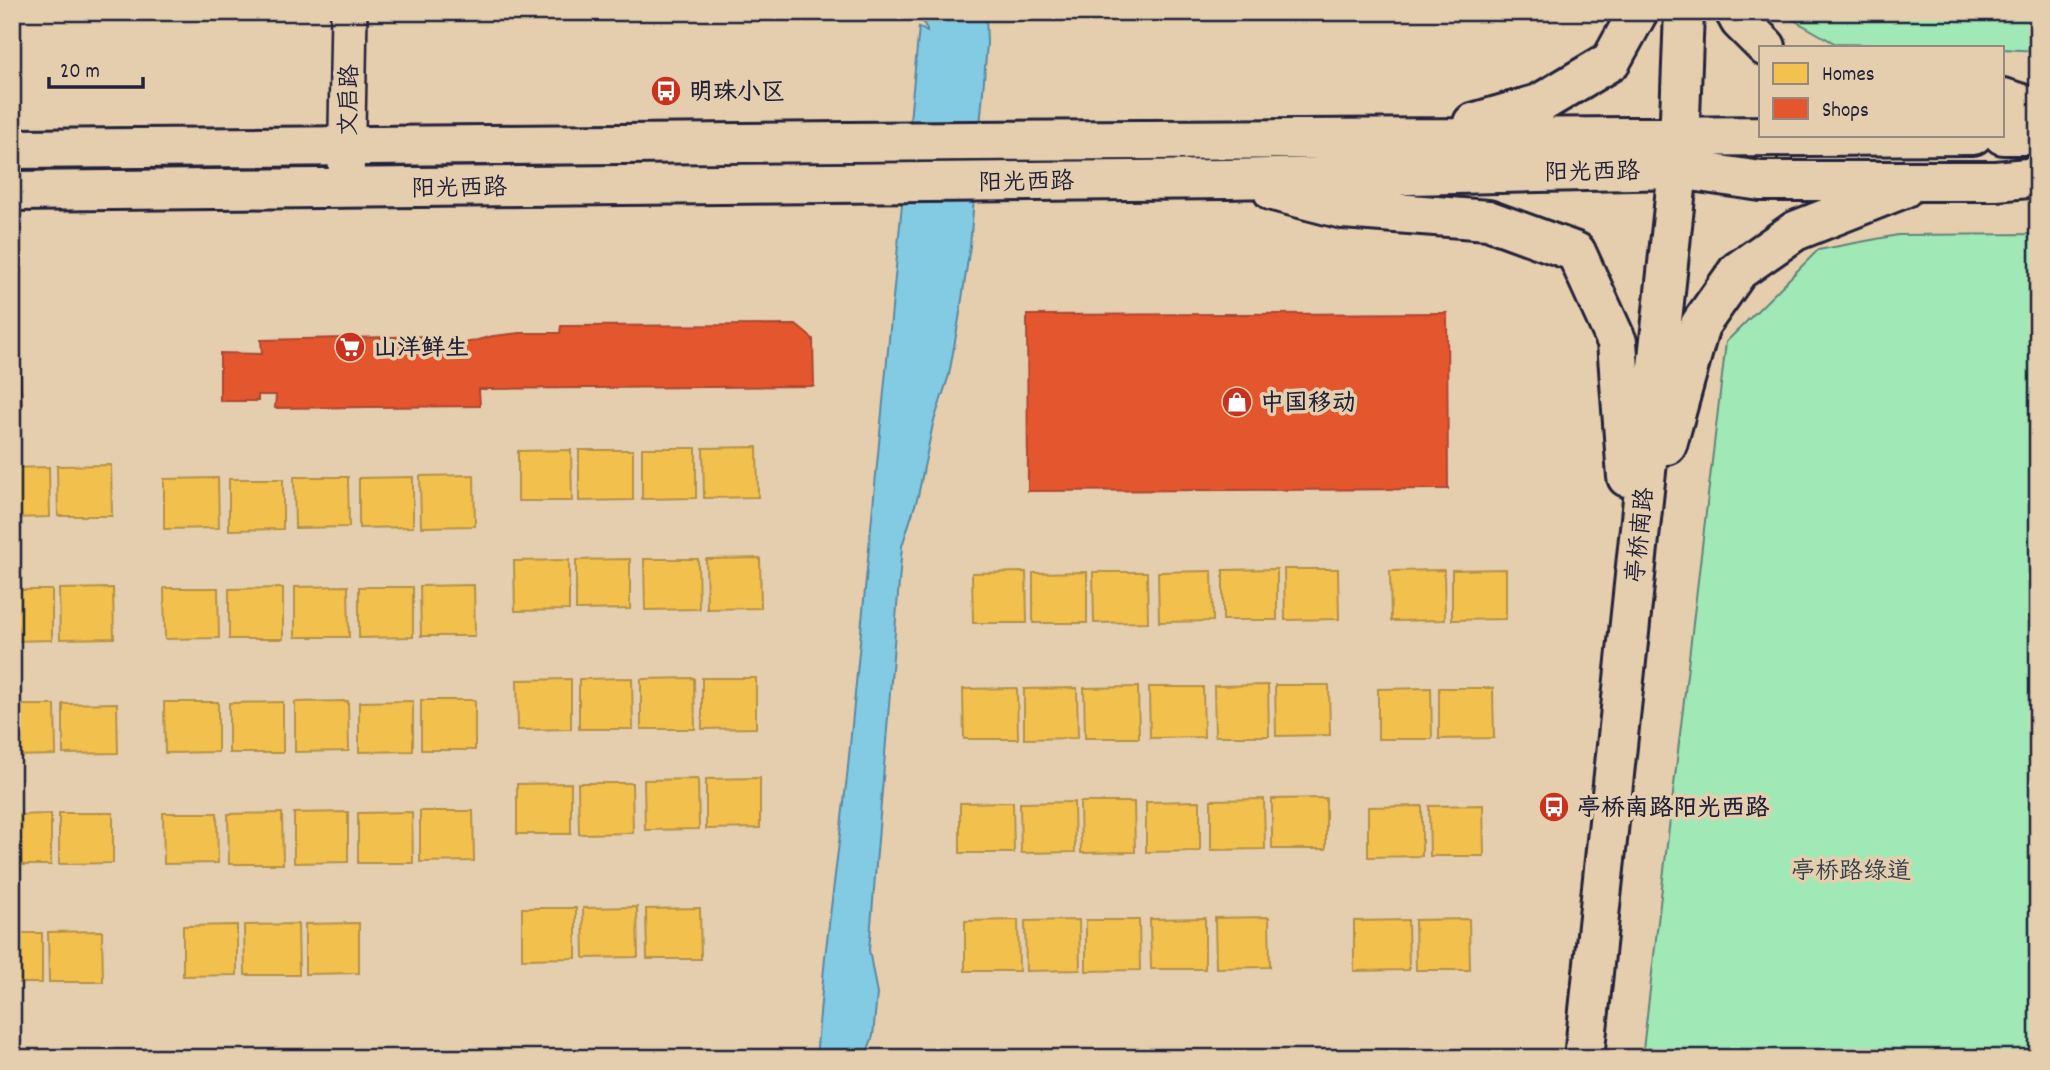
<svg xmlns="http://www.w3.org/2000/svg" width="2050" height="1070" viewBox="0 0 2050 1070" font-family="Dekko,'LXGW WenKai TC',sans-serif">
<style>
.green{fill:#a0e8b5;stroke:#618578;stroke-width:2}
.water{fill:#82cbe3;stroke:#5c87a0;stroke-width:2}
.homes{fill:#f2c14e;stroke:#b49148;stroke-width:2}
.shops{fill:#e4572e;stroke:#aa4732;stroke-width:2}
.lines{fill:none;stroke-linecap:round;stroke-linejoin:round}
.street-casing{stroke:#22223b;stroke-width:40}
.secondary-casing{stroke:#22223b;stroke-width:44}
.street{stroke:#e5ceae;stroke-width:35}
.secondary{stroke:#e5ceae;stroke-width:38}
.labels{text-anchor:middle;stroke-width:7;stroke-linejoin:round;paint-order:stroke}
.poi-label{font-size:24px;font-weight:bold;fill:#22223b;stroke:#e5ceae;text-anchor:start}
.street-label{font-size:24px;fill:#22223b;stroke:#e5ceae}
.park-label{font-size:24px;fill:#35404d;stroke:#e5ceae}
</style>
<rect width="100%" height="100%" fill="#e5ceae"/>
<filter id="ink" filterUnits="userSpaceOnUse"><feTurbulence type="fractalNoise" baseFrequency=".0143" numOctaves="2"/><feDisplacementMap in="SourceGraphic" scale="14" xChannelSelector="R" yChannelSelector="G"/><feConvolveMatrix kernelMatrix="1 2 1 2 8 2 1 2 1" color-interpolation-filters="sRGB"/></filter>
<g filter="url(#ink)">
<path class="green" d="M 1783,12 L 2038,12 L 2038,51 L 2003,49 L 2003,47 L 1836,44 L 1785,15 Z
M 2038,234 L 2038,1058 L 1642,1058 L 1726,342 L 1818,250 L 1898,235 Z"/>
<path class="water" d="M 922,12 L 986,12 L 987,44 L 970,246 L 959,319 L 949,375 L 933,424 L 918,496 L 902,546 L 869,950 L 877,994 L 873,1036 L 865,1058 L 816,1058 L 825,957 L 847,777 L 919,27 L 927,32 L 927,29 L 921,19 Z"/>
<path class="homes" d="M 757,447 L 758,497 L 704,498 L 703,448 Z
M 642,448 L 696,448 L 696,498 L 642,499 Z
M 571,450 L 572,501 L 518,501 L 518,451 Z
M 579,450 L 633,450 L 633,500 L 579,501 Z
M 111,465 L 112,516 L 58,516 L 57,466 Z
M 49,467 L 50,517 L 12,518 L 12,468 Z
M 474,475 L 475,526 L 421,527 L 420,476 Z
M 294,477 L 348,477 L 349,527 L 295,528 Z
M 413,477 L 413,527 L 359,528 L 359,478 Z
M 218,478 L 219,528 L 164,529 L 164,479 Z
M 229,479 L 283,479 L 283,529 L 229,530 Z
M 760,558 L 761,608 L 707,609 L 706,559 Z
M 630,559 L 630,609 L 576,610 L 576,560 Z
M 644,559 L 698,559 L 699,609 L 645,610 Z
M 569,560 L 569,610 L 515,611 L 514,561 Z
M 1277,569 L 1277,620 L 1223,620 L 1223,570 Z
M 1284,569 L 1338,569 L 1339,619 L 1285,620 Z
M 1506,569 L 1506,619 L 1452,620 L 1452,570 Z
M 1444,570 L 1445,620 L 1391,621 L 1390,571 Z
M 1212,571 L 1213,621 L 1159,622 L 1158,572 Z
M 1026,572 L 1027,623 L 973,623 L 972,573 Z
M 1087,572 L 1087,623 L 1033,623 L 1033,573 Z
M 1093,572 L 1147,572 L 1148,622 L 1094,623 Z
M 474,585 L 475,636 L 421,636 L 420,586 Z
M 348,586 L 349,637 L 295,637 L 295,587 Z
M 359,587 L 413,587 L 413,637 L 359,638 Z
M 113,588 L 114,638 L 60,639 L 59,589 Z
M 164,588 L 218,588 L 219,638 L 165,639 Z
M 283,588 L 283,639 L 229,639 L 229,589 Z
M 12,590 L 52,590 L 52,640 L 12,641 Z
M 632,678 L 633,729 L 579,729 L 579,679 Z
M 694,678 L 695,729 L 641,729 L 641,679 Z
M 702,678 L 756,678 L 756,728 L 702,729 Z
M 571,679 L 571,729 L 518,730 L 517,680 Z
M 1268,685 L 1269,736 L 1215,736 L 1214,686 Z
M 1275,685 L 1329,685 L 1330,735 L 1276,736 Z
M 1138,687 L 1139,738 L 1085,738 L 1084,688 Z
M 1149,687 L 1203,687 L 1204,737 L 1150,738 Z
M 1017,688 L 1018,739 L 964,739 L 963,689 Z
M 1077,688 L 1078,738 L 1024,739 L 1024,689 Z
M 1431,688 L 1432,739 L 1378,739 L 1378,689 Z
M 1439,688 L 1493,688 L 1494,738 L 1439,739 Z
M 421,700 L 475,700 L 475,750 L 421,750 Z
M 348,701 L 349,751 L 295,752 L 295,702 Z
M 413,701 L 413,751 L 359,752 L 359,702 Z
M 164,702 L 218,702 L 218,752 L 165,753 Z
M 283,702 L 283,753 L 229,753 L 229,703 Z
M 117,703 L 118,753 L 63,754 L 63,704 Z
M 12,705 L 55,705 L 56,755 L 12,756 Z
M 760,778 L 760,828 L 706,829 L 706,779 Z
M 698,779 L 699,829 L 645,830 L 644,780 Z
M 571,783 L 571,834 L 517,834 L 517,784 Z
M 578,783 L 632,783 L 633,833 L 579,834 Z
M 1326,798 L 1326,849 L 1272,849 L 1272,799 Z
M 1264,799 L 1265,849 L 1211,850 L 1211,800 Z
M 1200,801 L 1200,851 L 1146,852 L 1146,802 Z
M 1013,802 L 1014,853 L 960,853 L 960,803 Z
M 1074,802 L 1075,852 L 1021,853 L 1020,803 Z
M 1080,802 L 1134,802 L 1135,852 L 1081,853 Z
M 1483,805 L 1484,856 L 1430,856 L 1429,806 Z
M 1422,806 L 1422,856 L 1368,857 L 1368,807 Z
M 420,811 L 473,811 L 474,861 L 420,862 Z
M 348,812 L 348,862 L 294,863 L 294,813 Z
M 412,812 L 413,863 L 358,863 L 358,813 Z
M 59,813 L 113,813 L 113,863 L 59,864 Z
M 163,813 L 217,813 L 218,863 L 164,864 Z
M 282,813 L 283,864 L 229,864 L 228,814 Z
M 51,814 L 51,865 L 12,865 L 12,815 Z
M 637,907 L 638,957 L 584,958 L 583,908 Z
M 522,908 L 576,908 L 576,958 L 522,959 Z
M 700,908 L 701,959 L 647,959 L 646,909 Z
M 1269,917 L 1270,967 L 1216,968 L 1215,918 Z
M 1205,918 L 1205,969 L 1151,969 L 1150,919 Z
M 1469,919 L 1470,970 L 1416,970 L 1415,920 Z
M 1018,920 L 1019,971 L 965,971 L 965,921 Z
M 1079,920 L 1080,970 L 1026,971 L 1025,921 Z
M 1086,920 L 1139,920 L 1140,970 L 1086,971 Z
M 1408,920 L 1409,970 L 1354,971 L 1354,921 Z
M 359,923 L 359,973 L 305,974 L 305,924 Z
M 298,924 L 299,975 L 245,975 L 244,925 Z
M 237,925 L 237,975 L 183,976 L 183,926 Z
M 102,931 L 103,982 L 49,982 L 48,932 Z
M 12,933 L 42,933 L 42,983 L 12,983 Z"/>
<path class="shops" d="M 1447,313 L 1448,489 L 1028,491 L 1027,315 Z
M 796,325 L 813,339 L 814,386 L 479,389 L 480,406 L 275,408 L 276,395 L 258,395 L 258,401 L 220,401 L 220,353 L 262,354 L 261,340 L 430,336 L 430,345 L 458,345 L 493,336 L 520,333 L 560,333 L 561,326 Z
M 12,363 L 20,366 L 22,408 L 12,408 Z"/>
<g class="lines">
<g class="street-casing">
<path id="street" d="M 346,188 L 349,12"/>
</g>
<g class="secondary-casing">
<path id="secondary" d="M 1735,12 L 1740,21 L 1766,47
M 2003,98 L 2038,109
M 1473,123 L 1539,104 L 1611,61 L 1638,12
M 2003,135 L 2038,135
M 12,149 C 666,144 1319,137 1973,135
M 12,191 L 1227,179 L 1678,169 L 1761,181 L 1996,181 L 2038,177
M 1273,191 L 1343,209 L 1488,220 L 1576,252 L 1617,342 L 1627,477
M 1667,445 L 1700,325 L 1738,271 L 1795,231 L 1904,188
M 1584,1058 L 1678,169 L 1684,12"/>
</g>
<use href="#street" class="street"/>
<use href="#secondary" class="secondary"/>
</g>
</g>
<defs>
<g id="bus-disc" transform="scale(1.575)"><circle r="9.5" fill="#c8321e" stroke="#e5ceae"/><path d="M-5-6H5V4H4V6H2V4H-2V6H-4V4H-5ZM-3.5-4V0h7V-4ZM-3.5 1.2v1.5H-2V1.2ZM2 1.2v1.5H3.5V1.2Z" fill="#fff"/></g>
<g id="supermarket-disc" transform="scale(1.575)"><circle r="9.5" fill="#c8321e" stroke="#e5ceae"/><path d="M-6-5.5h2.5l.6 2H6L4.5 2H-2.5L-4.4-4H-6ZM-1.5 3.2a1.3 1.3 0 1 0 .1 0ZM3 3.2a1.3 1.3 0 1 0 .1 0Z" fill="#fff"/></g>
<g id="shop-disc" transform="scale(1.575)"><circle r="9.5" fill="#c8321e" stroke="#e5ceae"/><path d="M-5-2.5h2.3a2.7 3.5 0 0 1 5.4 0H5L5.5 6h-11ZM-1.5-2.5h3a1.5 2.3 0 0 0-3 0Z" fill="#fff"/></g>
</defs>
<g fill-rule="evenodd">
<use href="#bus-disc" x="666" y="91"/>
<use href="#supermarket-disc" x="350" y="347"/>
<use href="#shop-disc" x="1237" y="402"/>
<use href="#bus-disc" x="1554" y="807"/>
</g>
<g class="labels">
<g class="poi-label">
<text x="689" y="99">明珠小区</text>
<text x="373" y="355">山洋鲜生</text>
<text x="1260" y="410">中国移动</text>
<text x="1577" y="815">亭桥南路阳光西路</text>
</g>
<g class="street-label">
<text transform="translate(348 100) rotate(-89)" y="8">文启路</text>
<text transform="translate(1592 171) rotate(-1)" y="8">阳光西路</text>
<text transform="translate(1026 181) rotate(-1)" y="8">阳光西路</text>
<text transform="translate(459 187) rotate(-1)" y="8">阳光西路</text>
<text transform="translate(1639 535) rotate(-84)" y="8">亭桥南路</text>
</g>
<g class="park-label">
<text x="1851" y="878">亭桥路绿道</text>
</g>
</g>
<rect width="2050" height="1070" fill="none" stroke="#e5ceae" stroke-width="42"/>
<rect x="21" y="21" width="2008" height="1028" fill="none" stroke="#22223b" stroke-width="2.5" filter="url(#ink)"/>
<rect x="1759" y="46" width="245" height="91" fill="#e5ceae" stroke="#978980" stroke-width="2"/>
<rect x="1773" y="63" width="35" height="21" fill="#f2c14e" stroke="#978980" stroke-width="2"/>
<text x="1822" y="80" font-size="21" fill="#22223b">Homes</text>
<rect x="1773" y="98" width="35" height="21" fill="#e4572e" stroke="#978980" stroke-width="2"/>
<text x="1822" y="116" font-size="21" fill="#22223b">Shops</text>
<path d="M49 77v10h94v-10" fill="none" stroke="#22223b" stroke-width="3.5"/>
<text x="60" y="77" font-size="21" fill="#22223b" stroke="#e5ceae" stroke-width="5" paint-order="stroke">20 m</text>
</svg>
